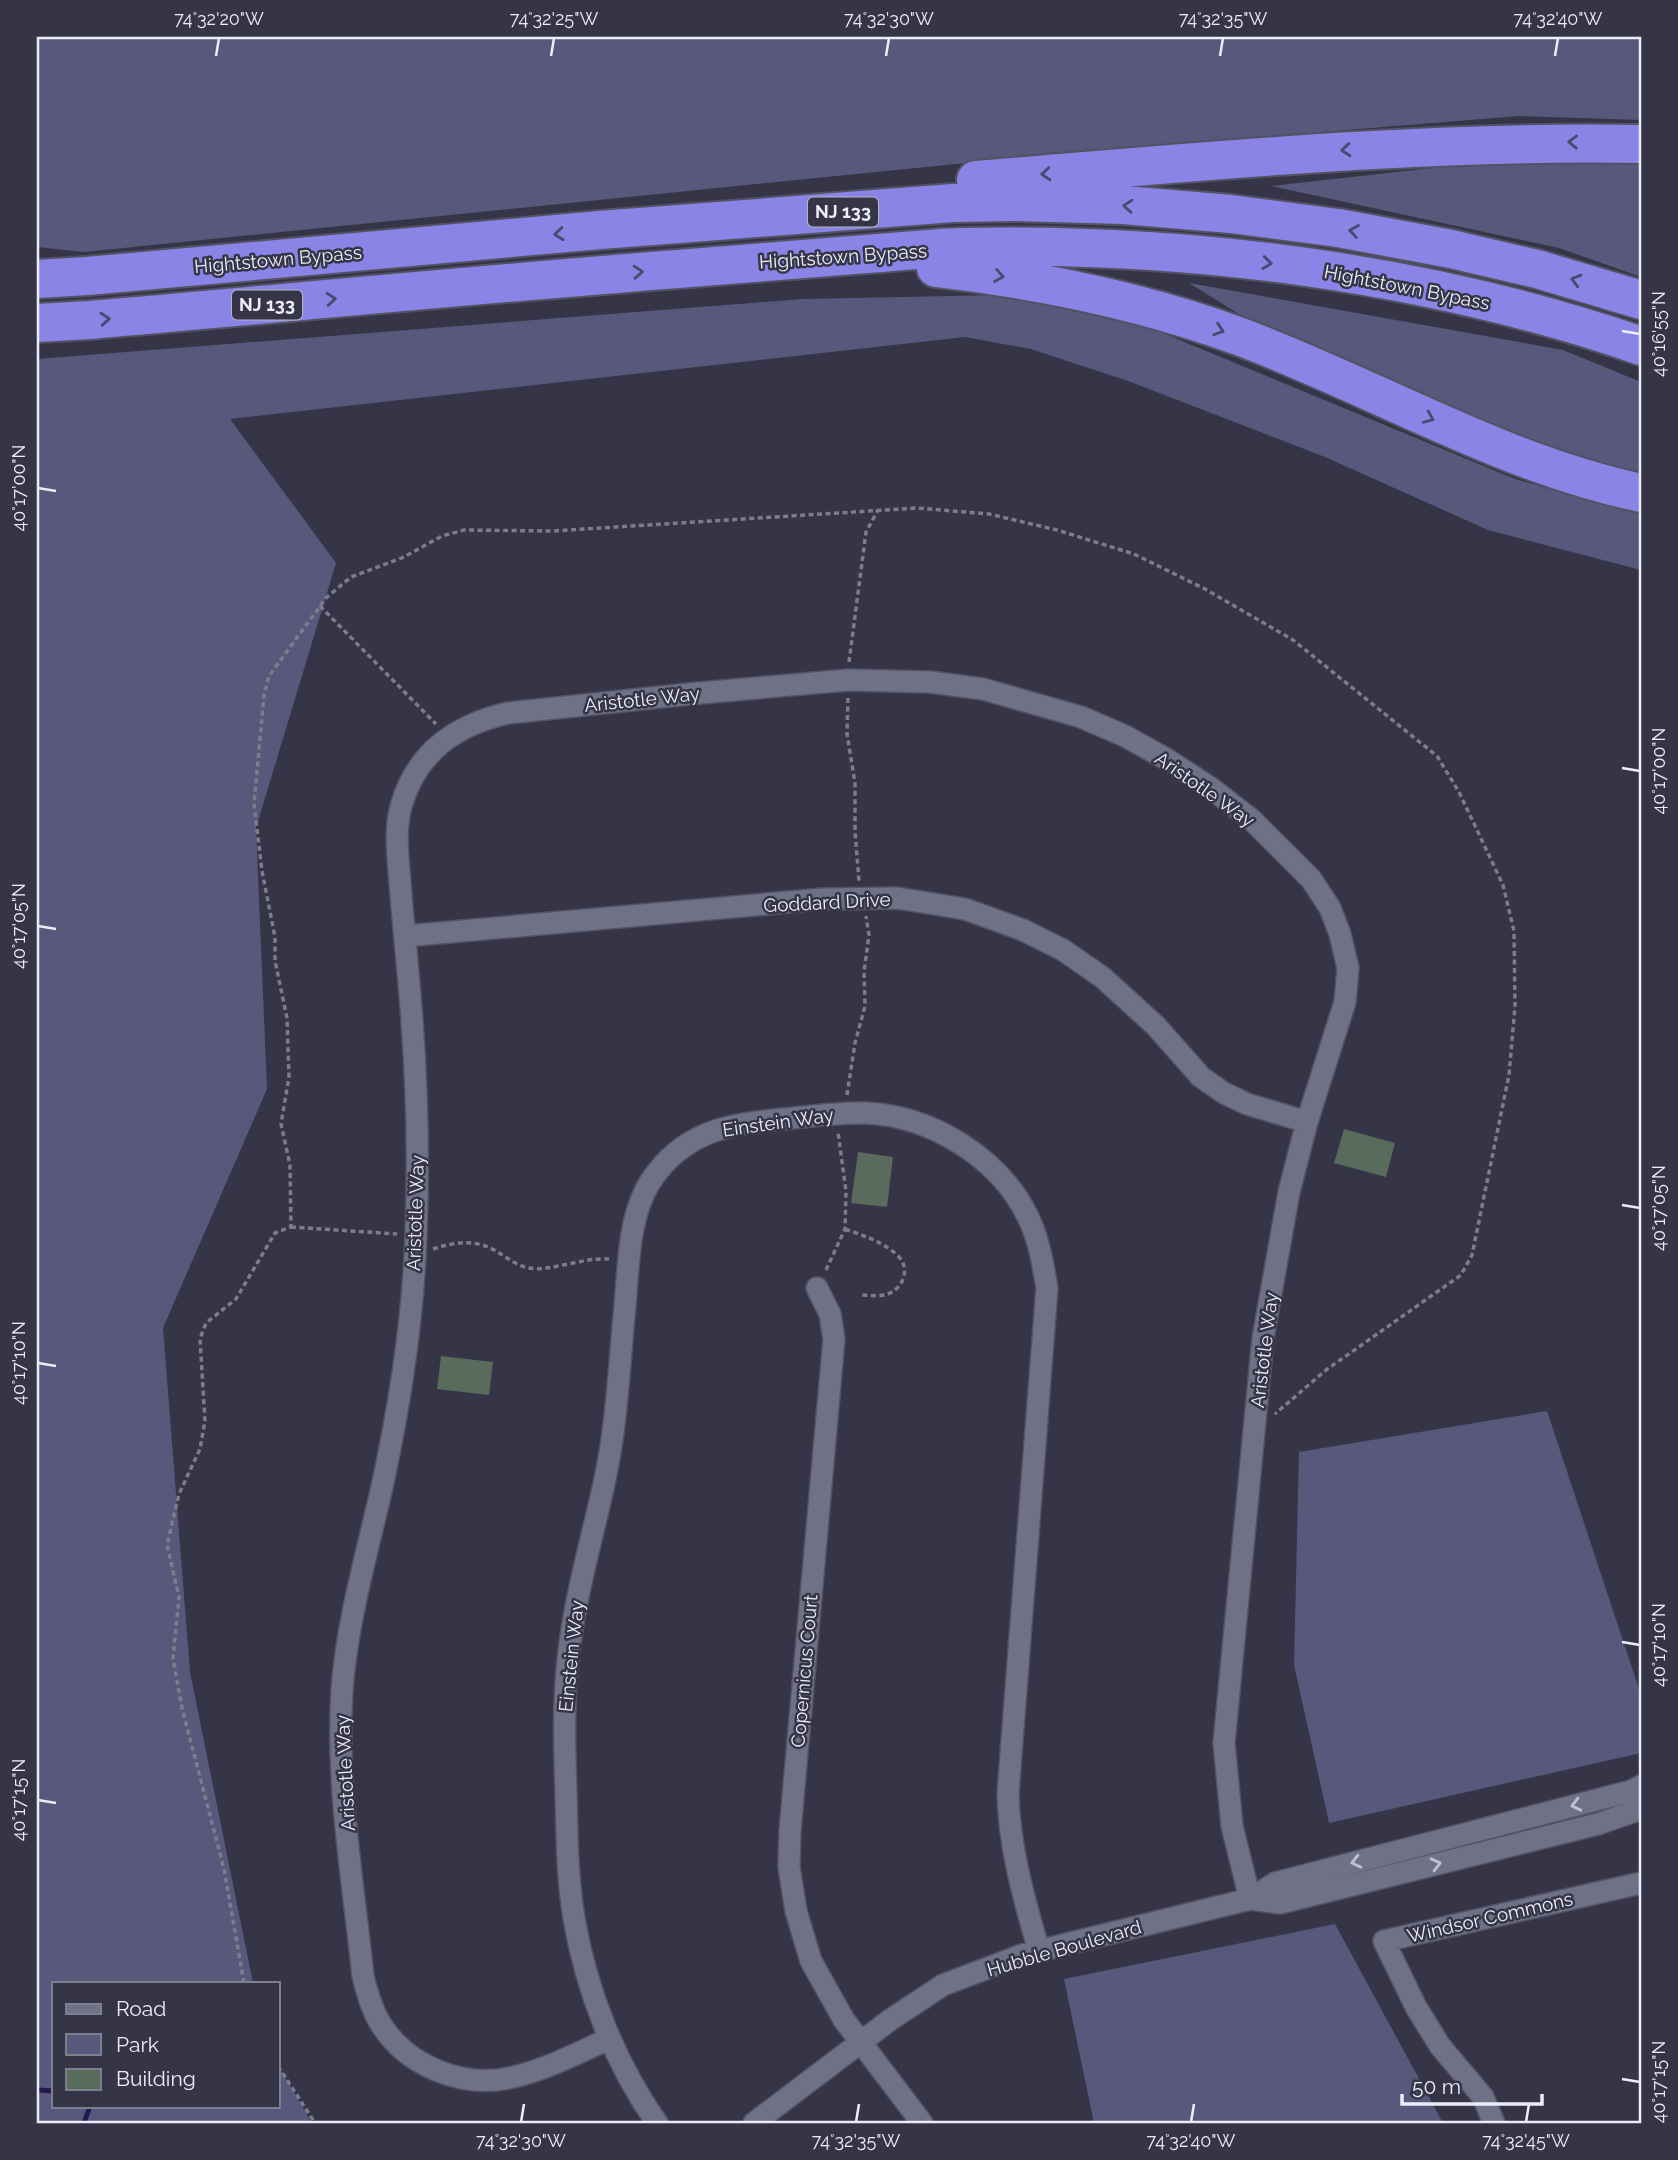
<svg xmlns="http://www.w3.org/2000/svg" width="1678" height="2160" viewBox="0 0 1678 2160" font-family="Raleway,sans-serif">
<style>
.green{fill:#58577c}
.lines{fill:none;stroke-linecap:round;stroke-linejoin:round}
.stream{stroke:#221951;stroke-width:5}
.building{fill:#586b5c}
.street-casing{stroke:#525262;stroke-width:24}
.highway-casing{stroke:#525262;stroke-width:42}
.path{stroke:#7c7c8c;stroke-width:3.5;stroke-dasharray:5 3.5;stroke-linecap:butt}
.street{stroke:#707186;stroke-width:21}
.highway{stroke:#8a84e6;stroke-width:38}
.oneway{stroke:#4a496f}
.oneway2{stroke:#c1c2d1}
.ticks{fill:none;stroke:#ecedf9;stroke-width:2.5}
.labels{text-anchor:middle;stroke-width:5;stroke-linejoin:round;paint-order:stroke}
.shield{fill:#353547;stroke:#b5b6c4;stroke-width:2}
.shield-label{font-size:18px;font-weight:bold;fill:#ecedf9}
.street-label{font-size:19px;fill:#ecedf9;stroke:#353547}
.neatline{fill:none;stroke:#ecedf9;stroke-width:2.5}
.ticks-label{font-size:18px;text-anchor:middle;fill:#ecedf9}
</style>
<rect width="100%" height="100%" fill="#353547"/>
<path class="green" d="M 37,37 L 1641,37 L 1641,120 L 1519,116 L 1054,154 L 84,252 L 37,247 Z
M 1641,163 L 1641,277 L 1559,248 L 1271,186 L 1459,165 Z
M 1189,283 L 1563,350 L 1641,382 L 1641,476 L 1601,467 L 1290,346 Z
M 1001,295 L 1153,329 L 1515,479 L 1641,513 L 1641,570 L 1488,530 L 1325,457 L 1128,381 L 1031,349 L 965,337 L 230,419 L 336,563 L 256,828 L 267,1089 L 163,1328 L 190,1672 L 253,1983 L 54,1983 L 54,2106 L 278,2106 L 278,2065 L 312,2123 L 37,2123 L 37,359 L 803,299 Z
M 1547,1411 L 1641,1695 L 1641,1753 L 1329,1823 L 1294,1665 L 1299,1452 Z
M 1335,1924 L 1443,2123 L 1094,2123 L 1064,1979 Z"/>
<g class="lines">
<path class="stream" d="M 37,2090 L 54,2091
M 84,2123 L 90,2106"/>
</g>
<path class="building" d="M 1344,1129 L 1395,1143 L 1386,1177 L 1334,1163 Z
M 858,1152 L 893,1157 L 887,1207 L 851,1203 Z
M 441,1356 L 493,1362 L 489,1395 L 437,1389 Z"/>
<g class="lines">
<g class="street-casing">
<path id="street" d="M 405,936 L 823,899 L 897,898 L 965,909 L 1023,930 L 1063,950 L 1102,977 L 1156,1026 L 1201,1077 L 1224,1093 L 1247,1104 L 1307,1122
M 817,1288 L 830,1314 L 834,1339 L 790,1831 L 789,1867 L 796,1911 L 811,1961 L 844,2020 L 922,2123
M 1250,1899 L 1280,1903 L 1598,1824 L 1641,1809
M 609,2039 C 577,2053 544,2071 509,2078 C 462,2088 408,2066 382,2026 C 372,2011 367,1993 363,1976 C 353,1881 336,1785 342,1690 C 347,1622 367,1553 382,1487 C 400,1404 413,1321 416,1236 C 419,1156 417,1076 410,996 C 407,958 403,921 400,883 C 398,857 394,828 402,803 C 418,751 456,725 508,713 L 689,694 L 848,680 L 930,682 L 983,689 L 1081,717 L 1125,736 L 1168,760 L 1211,788 L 1252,820 L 1311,879 L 1330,908 L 1340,934 L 1348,968 L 1345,1002 L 1307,1122 L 1289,1192 L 1263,1338 L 1224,1743 L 1232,1826 L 1250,1899
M 657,2123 C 615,2063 586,1990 574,1918 C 567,1876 567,1833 566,1792 C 564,1739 563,1688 571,1636 C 581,1564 606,1496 614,1424 C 619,1385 621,1345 625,1306 C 629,1261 628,1207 658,1171 C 691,1129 736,1123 784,1119 C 811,1116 839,1112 866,1113 C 931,1116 999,1157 1028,1217 C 1039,1239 1043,1265 1047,1288 L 1008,1793 C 1009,1847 1024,1899 1039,1951
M 754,2123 L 890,2020 L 943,1985 L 1022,1955 L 1250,1899 L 1275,1883 L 1631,1791 L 1641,1786
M 1494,2123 L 1483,2097 L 1440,2046 L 1416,2007 L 1384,1941 L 1641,1883"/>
</g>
<g class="highway-casing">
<path id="highway" d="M 976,180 C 1198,162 1419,140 1641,144
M 936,268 C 1040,280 1143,301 1241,337 C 1375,387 1500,463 1641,493
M 37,279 L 87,276 L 600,230 L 953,203 L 1015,202 L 1123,205 L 1231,214 L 1338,228 L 1451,249 L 1537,269 L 1641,300
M 37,323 L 90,320 C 286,303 482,284 678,269 C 741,264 803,259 866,254 C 897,252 929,248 960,247 C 1187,242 1427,272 1641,346"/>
</g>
<path class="path" d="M 320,606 L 436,724
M 849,662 L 866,532 L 878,510
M 848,698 L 847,734 L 855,783 L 855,831 L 859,881
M 847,1095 L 855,1043 L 865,1006 L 864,972 L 869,935 L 866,916
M 291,1227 L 397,1234
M 845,1229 C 864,1236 881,1241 896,1254 C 911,1266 905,1287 888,1294 C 880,1297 869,1295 860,1295
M 433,1249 C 451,1243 471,1239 490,1248 C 503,1254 514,1265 529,1268 C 550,1272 583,1257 609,1259
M 826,1270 L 845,1229 L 846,1191 L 838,1132
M 244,1983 L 224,1869 L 182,1708 L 173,1658 L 179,1597 L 167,1545 L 179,1494 L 200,1449 L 205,1421 L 200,1339 L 206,1323 L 236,1299 L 275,1233 L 291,1227 L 290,1165 L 281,1124 L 289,1077 L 287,1018 L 275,961 L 275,937 L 262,871 L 254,804 L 264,695 L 269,676 L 326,598 L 351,577 L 404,557 L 442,536 L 464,530 L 553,531 L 917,508 L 989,514 L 1057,530 L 1134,554 L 1205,589 L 1293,640 L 1437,756 L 1459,792 L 1503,885 L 1514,931 L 1515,1006 L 1509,1075 L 1472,1255 L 1461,1275 L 1326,1370 L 1275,1414
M 278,2066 L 315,2123"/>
<use href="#street" class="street"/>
<use href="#highway" class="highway"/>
</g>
<defs><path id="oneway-chevron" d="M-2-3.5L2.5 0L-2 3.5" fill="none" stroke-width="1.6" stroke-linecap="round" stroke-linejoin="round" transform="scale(1.75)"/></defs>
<g class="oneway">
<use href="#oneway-chevron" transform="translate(1573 142) rotate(-179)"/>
<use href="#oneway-chevron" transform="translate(1346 150) rotate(175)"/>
<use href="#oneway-chevron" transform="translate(1046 174) rotate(175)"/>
<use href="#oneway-chevron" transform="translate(1128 206) rotate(-176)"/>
<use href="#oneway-chevron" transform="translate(1354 231) rotate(-170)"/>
<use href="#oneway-chevron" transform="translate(559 234) rotate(175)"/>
<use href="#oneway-chevron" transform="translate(1267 263) rotate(7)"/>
<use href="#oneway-chevron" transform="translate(638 272) rotate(-4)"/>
<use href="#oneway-chevron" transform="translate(999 276) rotate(10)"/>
<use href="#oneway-chevron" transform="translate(1576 280) rotate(-164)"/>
<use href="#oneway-chevron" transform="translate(331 299) rotate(-5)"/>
<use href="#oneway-chevron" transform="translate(105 319) rotate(-5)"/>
<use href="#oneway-chevron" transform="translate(1219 330) rotate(18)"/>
<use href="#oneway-chevron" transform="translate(1429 418) rotate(23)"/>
</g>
<g class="oneway2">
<use href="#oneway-chevron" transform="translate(1576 1805) rotate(166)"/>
<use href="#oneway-chevron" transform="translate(1356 1862) rotate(166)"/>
<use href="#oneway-chevron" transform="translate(1436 1864) rotate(-14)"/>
</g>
<path class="ticks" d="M 216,56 L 219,38M 551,56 L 554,38M 886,56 L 889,38M 1220,56 L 1223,38M 1555,56 L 1558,38M 1622,331 L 1640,334M 38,488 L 56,491M 1622,768 L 1640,771M 38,926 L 56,929M 1622,1205 L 1640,1208M 38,1363 L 56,1366M 1622,1642 L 1640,1645M 38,1800 L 56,1803M 1622,2079 L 1640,2082M 521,2122 L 524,2104M 856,2122 L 859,2104M 1191,2122 L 1194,2104M 1526,2122 L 1529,2104"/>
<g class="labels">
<g class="shield">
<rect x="808" y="197.5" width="70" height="29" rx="5"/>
<rect x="232" y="290.5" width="70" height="29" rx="5"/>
</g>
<g class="shield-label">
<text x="843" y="218">NJ 133</text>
<text x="267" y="311">NJ 133</text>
</g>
<g class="street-label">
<text transform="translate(843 256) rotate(-4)" y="7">Hightstown Bypass</text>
<text transform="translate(278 259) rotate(-5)" y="7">Hightstown Bypass</text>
<text transform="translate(1407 287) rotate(11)" y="7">Hightstown Bypass</text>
<text transform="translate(642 699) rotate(-6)" y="7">Aristotle Way</text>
<text transform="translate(1205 789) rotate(35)" y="7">Aristotle Way</text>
<text transform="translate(827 902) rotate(-3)" y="7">Goddard Drive</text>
<text transform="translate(778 1122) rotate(-8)" y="7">Einstein Way</text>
<text transform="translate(415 1213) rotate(-88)" y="7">Aristotle Way</text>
<text transform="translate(1264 1350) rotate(-83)" y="7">Aristotle Way</text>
<text transform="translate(571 1656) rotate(-84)" y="7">Einstein Way</text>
<text transform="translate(804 1671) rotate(-85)" y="7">Copernicus Court</text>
<text transform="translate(345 1773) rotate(-93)" y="7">Aristotle Way</text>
<text transform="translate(1490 1917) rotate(-13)" y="7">Windsor Commons</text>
<text transform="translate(1064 1948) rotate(-16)" y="7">Hubble Boulevard</text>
</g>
</g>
<rect width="1678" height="2160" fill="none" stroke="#353547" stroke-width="77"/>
<rect x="52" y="1982" width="228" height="126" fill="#353547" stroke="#7e7f8e" stroke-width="2"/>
<rect x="66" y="2004" width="35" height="10" fill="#707186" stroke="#7e7f8e" stroke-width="2"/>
<text x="116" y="2016" font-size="21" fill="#ecedf9">Road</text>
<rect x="66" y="2034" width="35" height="21" fill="#58577c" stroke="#7e7f8e" stroke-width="2"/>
<text x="116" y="2052" font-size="21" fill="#ecedf9">Park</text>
<rect x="66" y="2069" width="35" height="21" fill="#586b5c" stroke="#7e7f8e" stroke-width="2"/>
<text x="116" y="2086" font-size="21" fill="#ecedf9">Building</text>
<path d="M1402 2094v10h140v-10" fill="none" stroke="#ecedf9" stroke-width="3.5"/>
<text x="1412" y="2094" font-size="21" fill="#ecedf9" stroke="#353547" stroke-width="5" paint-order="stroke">50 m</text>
<rect x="38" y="38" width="1602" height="2084" class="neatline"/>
<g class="ticks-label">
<text x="219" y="25">74°32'20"W</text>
<text x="554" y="25">74°32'25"W</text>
<text x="889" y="25">74°32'30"W</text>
<text x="1223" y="25">74°32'35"W</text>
<text x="1558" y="25">74°32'40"W</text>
<text transform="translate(1659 334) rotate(-90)" y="6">40°16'55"N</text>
<text transform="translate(19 488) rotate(-90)" y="6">40°17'00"N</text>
<text transform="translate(1659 771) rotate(-90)" y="6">40°17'00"N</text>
<text transform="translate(19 926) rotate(-90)" y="6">40°17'05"N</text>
<text transform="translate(1659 1208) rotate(-90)" y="6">40°17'05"N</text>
<text transform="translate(19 1363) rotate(-90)" y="6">40°17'10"N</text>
<text transform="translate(1659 1645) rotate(-90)" y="6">40°17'10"N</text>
<text transform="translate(19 1800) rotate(-90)" y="6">40°17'15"N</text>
<text transform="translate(1659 2082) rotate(-90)" y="6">40°17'15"N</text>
<text x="521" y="2147">74°32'30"W</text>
<text x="856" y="2147">74°32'35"W</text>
<text x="1191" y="2147">74°32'40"W</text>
<text x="1526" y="2147">74°32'45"W</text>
</g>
</svg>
